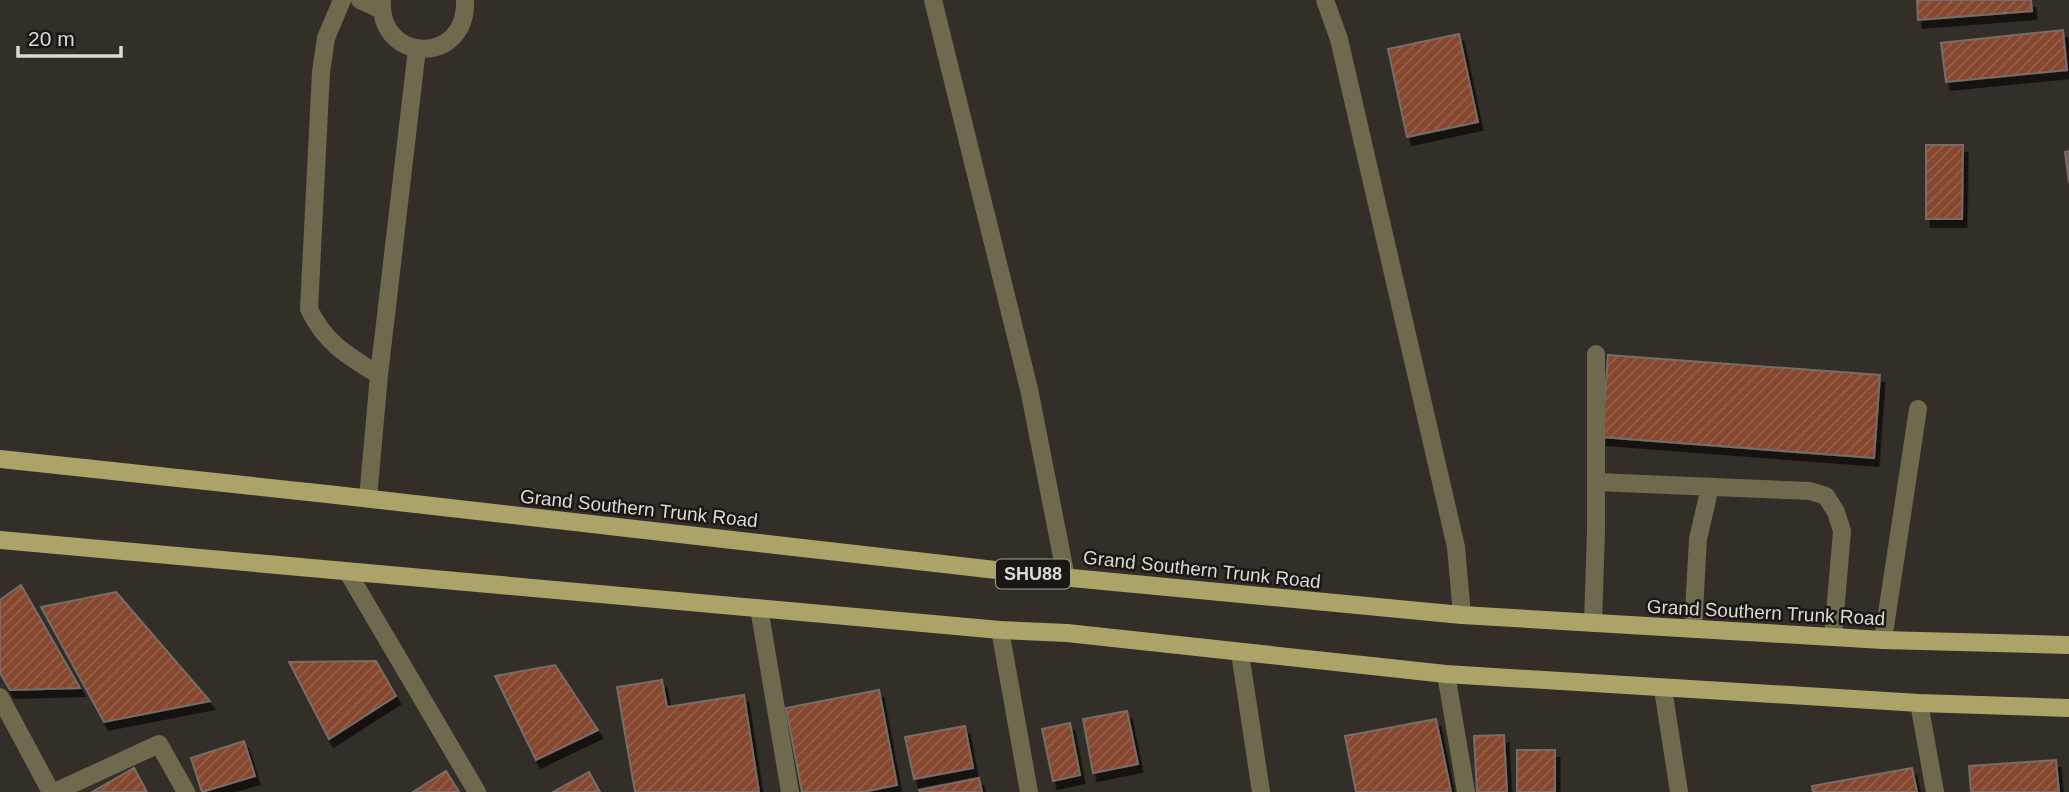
<svg xmlns="http://www.w3.org/2000/svg" width="2069" height="792" viewBox="0 0 2069 792" font-family="Helvetica,sans-serif">
<style>
.building{fill:url(#building-hatch);stroke:#766c68;stroke-width:2;filter:url(#shadow)}
.lines{fill:none;stroke-linecap:round;stroke-linejoin:round}
.minor{stroke:#6e6a4e;stroke-width:18}
.major{stroke:#aca368;stroke-width:18}
.labels{text-anchor:middle;stroke-width:5;stroke-linejoin:round;paint-order:stroke}
.shield{fill:#1a1714;stroke:#a29f9a;stroke-width:2}
.shield-label{font-size:18px;font-weight:bold;fill:#ddd9d4}
.street-label{font-size:19px;fill:#ddd9d4;stroke:#1a1714}
</style>
<defs>
<pattern id="building-hatch" width="6" height="6" patternUnits="userSpaceOnUse" patternTransform="scale(1.75)"><rect width="6" height="6" fill="#85462e"/><path d="M-1 1l2-2M0 6l6-6M5 7l2-2" fill="none" stroke="#96604b"/></pattern>
<filter id="shadow"><feDropShadow dx="4.5" dy="8" stdDeviation="0" flood-color="#0009"/></filter>
</defs>
<rect width="100%" height="100%" fill="#342e28"/>
<path class="building" d="M 1917,0 L 2031,0 L 2032,11 L 1918,20 Z
M 2063,30 L 2067,70 L 1946,82 L 1941,43 Z
M 1459,34 L 1478,122 L 1407,137 L 1388,49 Z
M 1926,145 L 1963,145 L 1962,219 L 1926,219 Z
M 2069,151 L 2069,183 L 2065,152 Z
M 1608,355 L 1880,375 L 1874,458 L 1602,437 Z
M 21,585 L 80,688 L 10,690 L 0,673 L 0,600 Z
M 116,592 L 210,701 L 104,722 L 41,607 Z
M 376,661 L 396,696 L 329,739 L 289,662 Z
M 555,665 L 598,730 L 536,760 L 495,676 Z
M 662,680 L 667,707 L 744,695 L 759,792 L 635,792 L 617,687 Z
M 879,690 L 897,785 L 863,792 L 802,792 L 786,708 Z
M 1127,711 L 1138,764 L 1093,773 L 1083,719 Z
M 1436,719 L 1451,792 L 1356,792 L 1345,736 Z
M 1070,723 L 1080,775 L 1053,781 L 1042,729 Z
M 965,726 L 973,768 L 914,779 L 905,737 Z
M 1504,735 L 1507,792 L 1477,792 L 1474,736 Z
M 244,741 L 255,776 L 202,792 L 191,758 Z
M 1517,750 L 1555,750 L 1555,792 L 1517,792 Z
M 2056,760 L 2059,792 L 1971,792 L 1969,766 Z
M 134,768 L 147,792 L 92,792 Z
M 1912,768 L 1917,792 L 1813,792 L 1812,786 Z
M 446,771 L 459,792 L 413,792 Z
M 589,772 L 600,792 L 553,792 Z
M 979,778 L 982,792 L 920,792 L 919,790 Z"/>
<g class="lines">
<path class="minor" d="M 342,0 L 326,38 L 321,72 L 309,309 C 325,343 348,356 379,375
M 360,0 L 382,10
M 382,0 C 378,64 468,66 465,0
M 933,0 L 1029,389 L 1066,577
M 1325,0 L 1339,39 L 1456,547 L 1462,615
M 1596,482 L 1810,491 L 1826,496 L 1836,512 L 1842,531 L 1833,637
M 368,498 L 379,375 L 417,49
M 347,571 L 477,792
M 759,608 L 790,792
M 1593,623 L 1596,531 L 1596,354
M 1693,629 L 1698,539 L 1710,487
M 1000,630 L 1029,792
M 1883,640 L 1918,409
M 1240,653 L 1261,792
M 1446,674 L 1466,792
M 1663,689 L 1679,792
M 0,697 L 51,792
M 1919,703 L 1935,792
M 55,792 L 159,744 L 186,792"/>
<path class="major" d="M 0,459 L 327,494 L 1040,575 L 1462,615 L 1883,640 L 2069,645
M 0,540 L 1000,630 L 1067,633 L 1446,674 L 1919,703 L 2069,708"/>
</g>
<g class="labels">
<rect class="shield" x="996" y="559.5" width="74" height="29" rx="5"/>
<g class="shield-label">
<text x="1033" y="580">SHU88</text>
</g>
<g class="street-label">
<text transform="translate(639 508) rotate(6)" y="7">Grand Southern Trunk Road</text>
<text transform="translate(1202 569) rotate(6)" y="7">Grand Southern Trunk Road</text>
<text transform="translate(1766 612) rotate(3)" y="7">Grand Southern Trunk Road</text>
</g>
</g>
<path d="M18 46v10h103v-10" fill="none" stroke="#ddd9d4" stroke-width="3.5"/>
<text x="28" y="46" font-size="21" fill="#ddd9d4" stroke="#1a1714" stroke-width="5" paint-order="stroke">20 m</text>
</svg>
